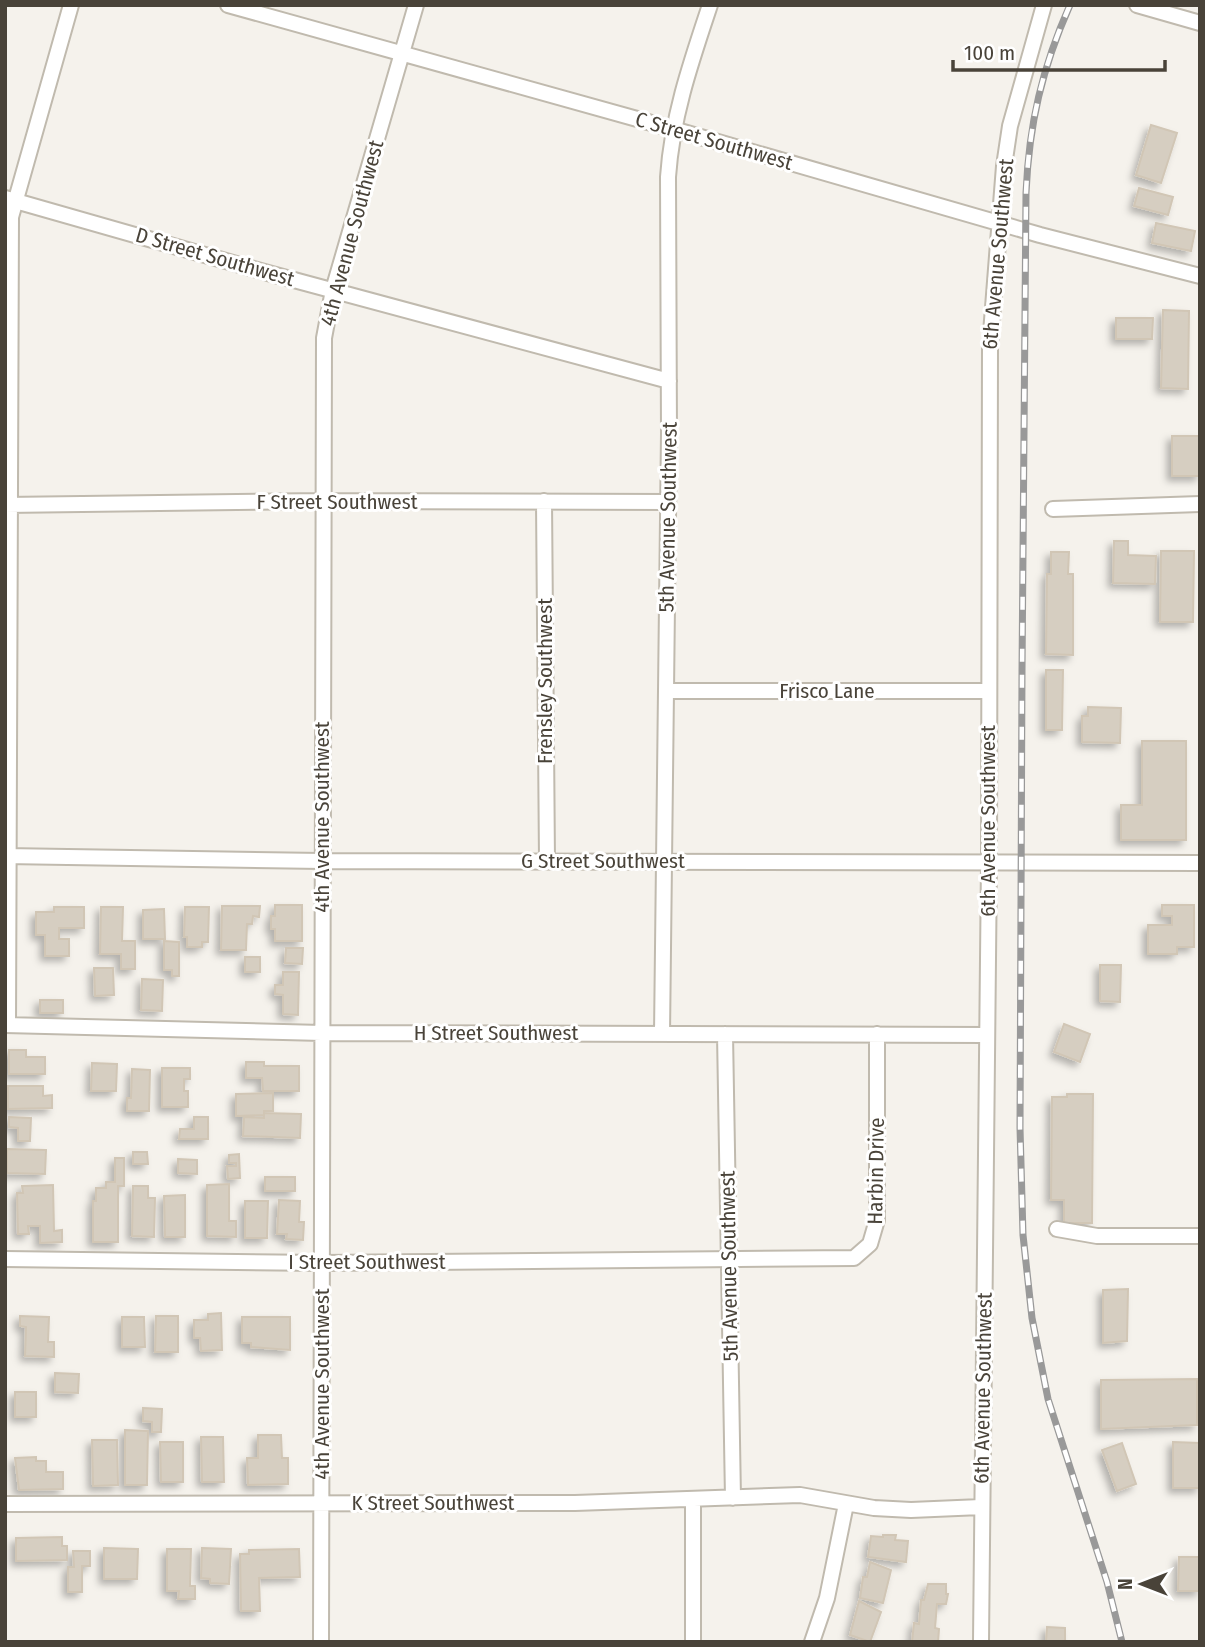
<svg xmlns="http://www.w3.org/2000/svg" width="1205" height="1647" viewBox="0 0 1205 1647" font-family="'Fira Sans Condensed',sans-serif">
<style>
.building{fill:#d6cec1;stroke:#d1c6b5;stroke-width:2;filter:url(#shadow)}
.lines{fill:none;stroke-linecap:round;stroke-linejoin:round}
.minor-casing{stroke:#c0baae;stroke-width:18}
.minor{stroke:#fff;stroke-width:14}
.rail-casing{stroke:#999;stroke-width:7}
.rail{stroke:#fff;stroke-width:4.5;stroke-dasharray:13;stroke-linecap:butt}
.labels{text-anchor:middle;stroke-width:6;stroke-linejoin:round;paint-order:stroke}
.street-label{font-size:21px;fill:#494339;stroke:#fff}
</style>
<defs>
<filter id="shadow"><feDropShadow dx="-4.5" dy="4.5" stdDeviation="3.5" flood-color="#0004"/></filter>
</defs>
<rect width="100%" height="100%" fill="#f5f2ec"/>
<path class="building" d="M 1151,125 L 1177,133 L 1161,183 L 1136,175 Z
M 1139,188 L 1173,197 L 1168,215 L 1134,206 Z
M 1156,223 L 1195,231 L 1191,251 L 1152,243 Z
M 1163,310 L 1189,311 L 1188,389 L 1161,388 Z
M 1116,318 L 1153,318 L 1152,339 L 1116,339 Z
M 1172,436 L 1200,436 L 1200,476 L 1172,476 Z
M 1114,541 L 1128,541 L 1128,555 L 1156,556 L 1155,584 L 1113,583 Z
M 1161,551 L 1194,551 L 1193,622 L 1160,622 Z
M 1051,552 L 1069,552 L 1068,574 L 1073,574 L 1073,655 L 1046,654 L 1047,574 L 1051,574 Z
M 1046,670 L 1063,670 L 1062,730 L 1046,730 Z
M 1088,707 L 1121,708 L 1120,743 L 1082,742 L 1082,716 L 1088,716 Z
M 1142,741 L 1186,741 L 1186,840 L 1121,840 L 1121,805 L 1142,805 Z
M 275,905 L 302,905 L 302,941 L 275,941 L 275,929 L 271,929 L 271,916 L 275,916 Z
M 1162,905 L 1194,905 L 1194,947 L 1177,947 L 1177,954 L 1148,954 L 1148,925 L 1172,925 L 1172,916 L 1162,916 Z
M 222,906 L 260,906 L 259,917 L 253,916 L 252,924 L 247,924 L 246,950 L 221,950 Z
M 54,907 L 84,907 L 84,928 L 59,928 L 59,939 L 69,939 L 69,956 L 45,956 L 45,935 L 36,935 L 36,912 L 54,912 Z
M 101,907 L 123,907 L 122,941 L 135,941 L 135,969 L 121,969 L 121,954 L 100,954 Z
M 185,907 L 209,907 L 208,942 L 202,942 L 202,947 L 187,947 L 187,937 L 184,937 Z
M 164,909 L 165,939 L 143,939 L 143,910 Z
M 164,941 L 179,942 L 179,976 L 172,976 L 172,970 L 164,970 Z
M 286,948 L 303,948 L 302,964 L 285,963 Z
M 245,957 L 260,957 L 260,972 L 245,972 Z
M 1100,965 L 1121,965 L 1120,1002 L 1100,1001 Z
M 94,968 L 113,968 L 114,995 L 95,996 Z
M 283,972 L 299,972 L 298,1015 L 283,1014 L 283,995 L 275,994 L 275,985 L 283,985 Z
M 142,979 L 163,980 L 162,1011 L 141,1010 Z
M 40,1000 L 63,1000 L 63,1013 L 40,1013 Z
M 1064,1024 L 1090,1034 L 1080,1062 L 1054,1052 Z
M 9,1050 L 26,1050 L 26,1057 L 45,1057 L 45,1074 L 9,1074 Z
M 246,1062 L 264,1062 L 264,1066 L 299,1066 L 299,1091 L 263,1091 L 262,1078 L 246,1078 Z
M 92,1063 L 117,1064 L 116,1091 L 91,1091 Z
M 162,1068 L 190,1068 L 190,1079 L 184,1079 L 184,1091 L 188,1091 L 188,1107 L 162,1107 Z
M 132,1069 L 150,1070 L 149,1111 L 127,1111 L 127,1098 L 131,1098 Z
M 8,1086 L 43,1086 L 43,1096 L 52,1095 L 52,1108 L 8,1109 Z
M 273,1093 L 273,1111 L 264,1111 L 264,1115 L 236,1116 L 236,1094 Z
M 1067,1094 L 1093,1094 L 1092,1223 L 1064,1223 L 1064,1200 L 1051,1200 L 1052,1097 L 1067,1097 Z
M 264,1113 L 301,1114 L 300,1138 L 243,1136 L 244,1117 L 264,1118 Z
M 9,1117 L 31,1118 L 30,1141 L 18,1141 L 18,1128 L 9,1127 Z
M 194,1117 L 208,1117 L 208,1139 L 179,1139 L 180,1129 L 194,1129 Z
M 7,1149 L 46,1150 L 45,1174 L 7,1173 Z
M 133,1152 L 147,1152 L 148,1164 L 133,1164 Z
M 239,1154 L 240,1178 L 228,1179 L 227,1166 L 236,1166 L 236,1163 L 229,1163 L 229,1155 Z
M 115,1158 L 124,1158 L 124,1186 L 118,1186 L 118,1242 L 93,1242 L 93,1201 L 96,1201 L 96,1188 L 106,1188 L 106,1182 L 115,1182 Z
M 178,1159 L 197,1160 L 197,1174 L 178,1173 Z
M 265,1177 L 295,1177 L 295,1191 L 265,1191 Z
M 229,1184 L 229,1221 L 236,1221 L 236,1237 L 207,1236 L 207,1185 Z
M 53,1185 L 54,1231 L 62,1230 L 62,1242 L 40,1243 L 40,1226 L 28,1226 L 29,1234 L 18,1234 L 17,1193 L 23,1193 L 22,1186 Z
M 133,1186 L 148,1186 L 148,1198 L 155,1198 L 154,1237 L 132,1236 Z
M 185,1195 L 185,1237 L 165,1237 L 164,1196 Z
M 279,1200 L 300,1201 L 299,1222 L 304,1222 L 303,1240 L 286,1239 L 287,1234 L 277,1234 Z
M 245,1201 L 268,1201 L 267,1238 L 245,1238 Z
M 1128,1289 L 1127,1341 L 1103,1343 L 1103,1290 Z
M 221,1313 L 222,1350 L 201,1351 L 200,1338 L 194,1338 L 194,1320 L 208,1320 L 208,1314 Z
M 20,1316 L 49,1317 L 48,1342 L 54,1342 L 54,1357 L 25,1356 L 26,1327 L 20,1326 Z
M 156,1316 L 178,1316 L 178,1352 L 155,1352 Z
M 122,1317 L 144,1317 L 145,1347 L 122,1347 Z
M 242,1317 L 290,1317 L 290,1350 L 251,1347 L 251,1343 L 242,1343 Z
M 55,1373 L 79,1374 L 78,1393 L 55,1392 Z
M 1197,1379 L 1197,1425 L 1101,1429 L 1101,1380 Z
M 15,1392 L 36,1392 L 36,1417 L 15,1417 Z
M 143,1408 L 162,1409 L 161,1432 L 152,1432 L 152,1422 L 143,1421 Z
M 125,1430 L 148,1431 L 147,1485 L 125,1485 Z
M 258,1435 L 281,1435 L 282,1458 L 288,1458 L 288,1484 L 248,1485 L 247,1458 L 258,1458 Z
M 201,1437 L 223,1437 L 224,1482 L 202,1482 Z
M 92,1440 L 117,1440 L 118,1485 L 93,1486 Z
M 160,1442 L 183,1442 L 183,1482 L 161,1482 Z
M 1173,1442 L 1200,1443 L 1200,1488 L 1173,1488 Z
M 1122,1443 L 1136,1484 L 1117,1491 L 1102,1450 Z
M 36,1457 L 36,1461 L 46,1461 L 46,1472 L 63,1472 L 63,1489 L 19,1490 L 15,1458 Z
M 883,1535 L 896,1535 L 895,1540 L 908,1541 L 906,1562 L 868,1557 L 871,1536 L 883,1537 Z
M 62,1537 L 62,1546 L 67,1546 L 67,1560 L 16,1561 L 16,1538 Z
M 104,1548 L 138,1549 L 137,1579 L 104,1579 Z
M 202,1548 L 231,1549 L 229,1584 L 210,1583 L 210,1579 L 201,1578 Z
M 167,1549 L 191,1549 L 190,1586 L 195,1586 L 195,1599 L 178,1599 L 179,1591 L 167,1591 Z
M 299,1549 L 300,1577 L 259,1578 L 260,1611 L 241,1611 L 240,1554 L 249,1554 L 249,1550 Z
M 73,1551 L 90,1551 L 90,1566 L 82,1566 L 82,1592 L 68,1592 L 68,1567 L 74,1567 Z
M 1179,1557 L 1200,1557 L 1200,1591 L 1178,1591 Z
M 870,1562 L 891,1570 L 883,1603 L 860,1598 L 863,1577 L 867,1577 Z
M 928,1584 L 946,1584 L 946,1594 L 948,1594 L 946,1604 L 937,1604 L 935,1628 L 939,1629 L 938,1642 L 912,1642 L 914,1623 L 919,1624 L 921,1600 L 924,1600 Z
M 859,1601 L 881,1612 L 870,1642 L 850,1635 Z
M 1047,1627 L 1065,1628 L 1065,1642 L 1046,1642 Z"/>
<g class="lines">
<g class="minor-casing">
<path id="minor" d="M 228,5 L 673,129 L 1040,235 L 1200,276
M 1137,5 L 1200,23
M 5,198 L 268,273 L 669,381
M 544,501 L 547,861
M 5,505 L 323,501 L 668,502
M 1053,509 L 1200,504
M 666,691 L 989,691
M 5,856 L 322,861 L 1200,863
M 5,1025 L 322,1033 L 986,1035
M 8,1025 L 11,217 L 71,5
M 662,1034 L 669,433 L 668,177 C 672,117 691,62 710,5
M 725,1034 L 733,1498
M 1057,1229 L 1097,1236 L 1200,1236
M 5,1259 L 322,1263 L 854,1258 L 870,1244 L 877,1220 L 877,1034
M 693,1499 L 693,1642
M 5,1504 L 575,1503 L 800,1495 L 874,1508 L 911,1510 L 981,1507
M 321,1642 L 324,338 L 333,290 L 416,5
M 812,1642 L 827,1598 L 846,1504
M 981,1642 L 989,862 L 990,346 L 1004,166 L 1010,126 L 1044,5"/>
</g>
<use href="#minor" class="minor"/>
<g class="rail-casing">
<path id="rail" d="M 1070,5 C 1042,68 1029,124 1026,193 L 1022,672 L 1020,1128 L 1023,1235 L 1032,1318 L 1048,1399 L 1107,1582 L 1122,1642"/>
</g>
<use href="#rail" class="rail"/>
</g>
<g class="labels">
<g class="street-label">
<text transform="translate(714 141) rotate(16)" y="7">C Street Southwest</text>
<text transform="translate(352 233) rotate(-75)" y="7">4th Avenue Southwest</text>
<text transform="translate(998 254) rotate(-85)" y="7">6th Avenue Southwest</text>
<text transform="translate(215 257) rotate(16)" y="7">D Street Southwest</text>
<text x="337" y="509">F Street Southwest</text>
<text transform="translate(668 517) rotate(-89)" y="7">5th Avenue Southwest</text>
<text transform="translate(545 681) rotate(-90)" y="7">Frensley Southwest</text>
<text x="827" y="698">Frisco Lane</text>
<text transform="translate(322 817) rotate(-90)" y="7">4th Avenue Southwest</text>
<text transform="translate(988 821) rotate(-90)" y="7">6th Avenue Southwest</text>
<text x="603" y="868">G Street Southwest</text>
<text x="496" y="1040">H Street Southwest</text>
<text transform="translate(876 1171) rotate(-89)" y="7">Harbin Drive</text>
<text x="367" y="1269">I Street Southwest</text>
<text transform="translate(729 1266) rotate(-91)" y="7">5th Avenue Southwest</text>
<text transform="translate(322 1384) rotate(-90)" y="7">4th Avenue Southwest</text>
<text transform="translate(983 1388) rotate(-89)" y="7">6th Avenue Southwest</text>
<text x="433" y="1510">K Street Southwest</text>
</g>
</g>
<rect width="1205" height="1647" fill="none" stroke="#494339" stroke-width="14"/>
<g transform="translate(1142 1584) rotate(270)" stroke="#ffffff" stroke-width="5" paint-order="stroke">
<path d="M0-5L12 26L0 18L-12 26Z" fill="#494339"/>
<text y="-10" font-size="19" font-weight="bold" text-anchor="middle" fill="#494339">N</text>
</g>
<path d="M953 60v10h212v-10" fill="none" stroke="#494339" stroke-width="3.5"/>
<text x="964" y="60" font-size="21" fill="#494339" stroke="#ffffff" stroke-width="5" paint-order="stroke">100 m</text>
</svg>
